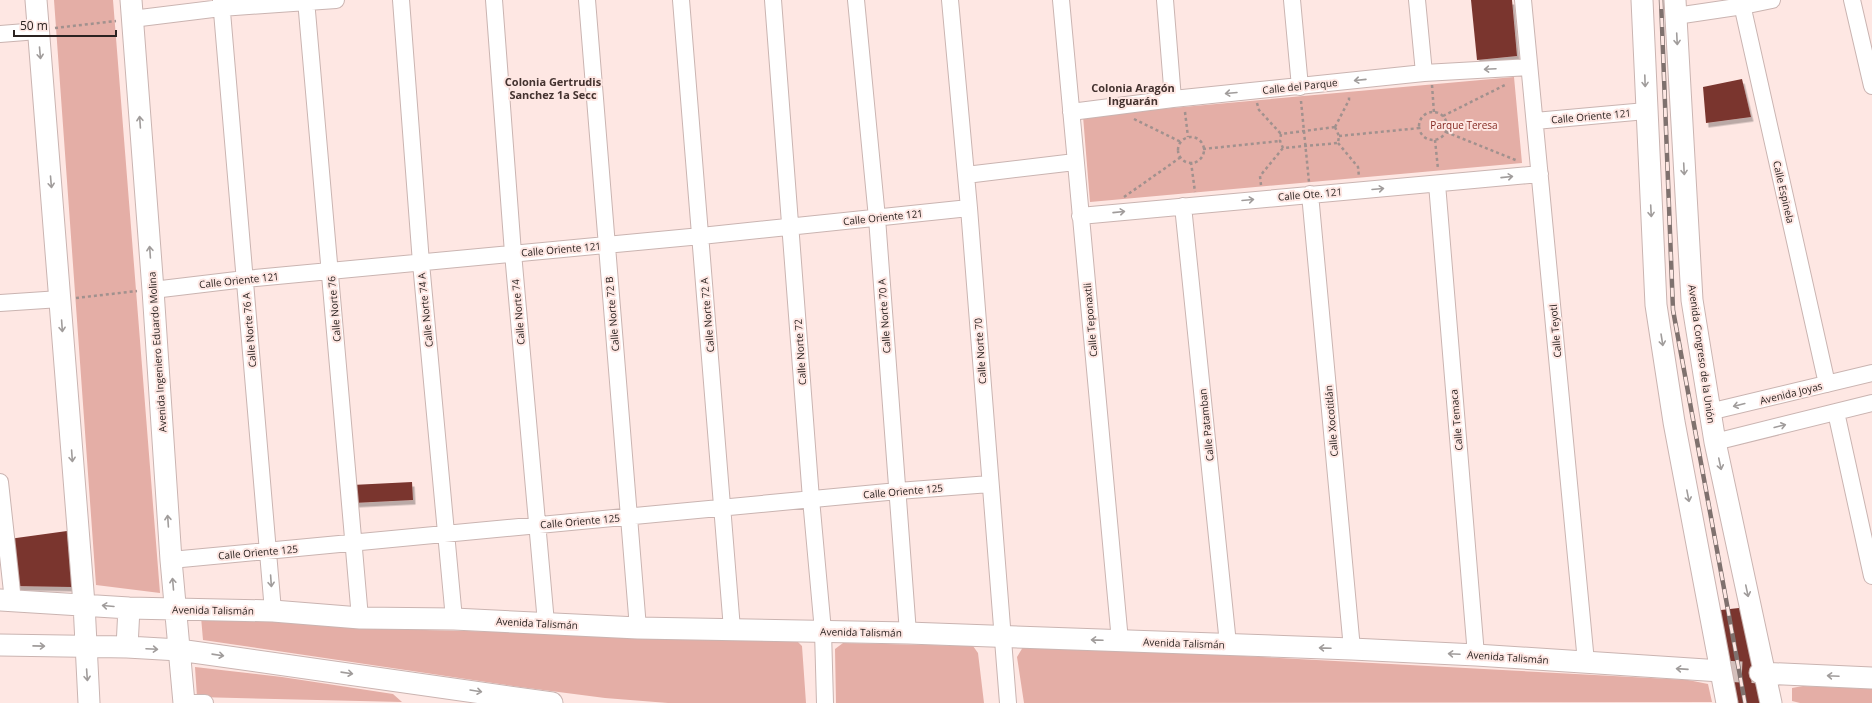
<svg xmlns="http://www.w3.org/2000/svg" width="1872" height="703" viewBox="0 0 1872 703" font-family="'Open Sans',sans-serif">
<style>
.green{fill:#e4aea6}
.building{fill:#7a352e;filter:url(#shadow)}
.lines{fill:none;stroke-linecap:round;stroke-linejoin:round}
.major-tunnel{stroke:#d4c0bc;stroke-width:21;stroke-dasharray:21 10;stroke-linecap:butt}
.minor-casing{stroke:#cab4b1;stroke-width:18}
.major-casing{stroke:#cab4b1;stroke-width:23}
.path{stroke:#a1918e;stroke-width:2.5;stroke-dasharray:3 3;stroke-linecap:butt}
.minor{stroke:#fff;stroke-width:16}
.major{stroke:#fff;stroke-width:21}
.rail-casing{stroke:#7f716e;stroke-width:4.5}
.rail{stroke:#fee7e3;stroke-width:3;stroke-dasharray:9;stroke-linecap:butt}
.oneway{stroke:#a09c9b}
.labels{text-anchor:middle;stroke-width:4;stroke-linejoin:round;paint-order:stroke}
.street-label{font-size:10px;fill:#2b2321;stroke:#fee7e3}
.park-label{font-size:10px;fill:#842821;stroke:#fee7e3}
.neighbourhood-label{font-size:11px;font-weight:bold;fill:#43322f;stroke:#fee7e3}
</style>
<defs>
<filter id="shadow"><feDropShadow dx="2.5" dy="4.5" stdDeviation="0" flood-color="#0004"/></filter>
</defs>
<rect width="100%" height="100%" fill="#fee7e3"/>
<path class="green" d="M 54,0 L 113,0 L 160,593 L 96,585 Z
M 1514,77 L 1522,163 L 1090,202 L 1083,116 Z
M 201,617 L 382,629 L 795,639 L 802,646 L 806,703 L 668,703 L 605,698 L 520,687 L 203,640 Z
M 843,643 L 973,646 L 978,653 L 984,703 L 836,703 L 835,649 Z
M 1038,645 L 1688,680 L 1708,684 L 1712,702 L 1024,703 L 1017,657 L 1023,647 Z
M 195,667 L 282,677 L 393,694 L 402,702 L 197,697 Z
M 1803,686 L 1872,689 L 1872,703 L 1800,703 L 1792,701 L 1792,688 Z"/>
<path class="building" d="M 1471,0 L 1512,0 L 1517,56 L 1477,60 Z
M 1742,79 L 1751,117 L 1706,123 L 1703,87 Z
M 412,482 L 413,500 L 353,503 L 352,485 Z
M 67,531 L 72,587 L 14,586 L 9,539 Z
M 1739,608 L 1752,635 L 1766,703 L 1732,703 L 1720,641 L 1721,610 Z"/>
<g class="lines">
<path class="major-tunnel" d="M 1721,671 L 1760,673"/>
<g class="minor-casing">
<path id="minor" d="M 221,0 L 273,611
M 306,0 L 360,618
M 401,0 L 421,263 L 454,619
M 494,0 L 513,253 L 546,623
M 587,0 L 638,628
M 681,0 L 732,629
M 773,0 L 811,499 L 823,631 L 825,703
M 856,0 L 877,218 L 908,633
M 950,0 L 969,208 L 1008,703
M 1061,0 L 1120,641
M 1165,0 L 1173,99
M 1292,0 L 1300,87
M 1417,0 L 1424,73
M 1523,0 L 1586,662
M 1741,0 L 1827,384
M 1852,0 L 1872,86
M 1676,16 L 1743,6 L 1772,0
M 132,19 L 221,8 L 336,0
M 0,34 L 38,31
M 1071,112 L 1173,99 L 1424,73 L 1529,67
M 1535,121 L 1646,111
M 966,175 L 1075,162
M 1437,184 L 1476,655
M 1310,194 L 1352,649
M 1183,206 L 1228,644
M 1080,216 L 1540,174
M 153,290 L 245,279 L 701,236 L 969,208
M 0,303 L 60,299
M 1709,412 L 1872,373
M 1836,412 L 1872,576
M 1715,442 L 1872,403
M 0,482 L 13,601
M 171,560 L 898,491 L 990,484
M 184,703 L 205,703"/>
</g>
<g class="major-casing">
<path id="major" d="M 36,0 L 84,604 L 89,703
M 131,0 L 153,290 L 171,560 L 184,703
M 1642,0 L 1656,305 L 1674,422 L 1727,703
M 1675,0 L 1692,300 L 1715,442 L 1771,703
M 0,600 L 129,608 L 273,611 L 360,618 L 454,619 L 638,628 L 908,633 L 1352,649 L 1476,655 L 1721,671
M 0,645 L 127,647 L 179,650 L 552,703
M 127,647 L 129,608
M 1760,673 L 1872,678"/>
</g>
<path class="path" d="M 55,28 L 116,21
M 1432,85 L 1434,113
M 1301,101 L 1309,182
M 1257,103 L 1259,110 L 1281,134
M 1185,112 L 1188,137
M1419 126a14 14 0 1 1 28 0a14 14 0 1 1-28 0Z
M 1443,116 L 1507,84
M 1134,119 L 1181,142
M 1335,127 L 1339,136 L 1338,143 L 1283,148 L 1280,141 L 1281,134 Z
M 1335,127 L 1349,100 L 1349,95
M 1446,132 L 1518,161
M 1339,136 L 1420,128
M1178 150a13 13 0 1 1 26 0a13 13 0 1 1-26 0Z
M 1435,140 L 1438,169
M 1338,143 L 1358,167 L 1359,177
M 1203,149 L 1280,141
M 1191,162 L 1195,192
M 1261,185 L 1260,176 L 1283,148
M 1124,197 L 1181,157
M 76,298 L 137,291"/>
<use href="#minor" class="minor"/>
<use href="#major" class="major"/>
<g class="rail-casing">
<path id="rail" d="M 1661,0 L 1673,310 L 1745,703"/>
</g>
<use href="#rail" class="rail"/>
</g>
<defs><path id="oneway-shaft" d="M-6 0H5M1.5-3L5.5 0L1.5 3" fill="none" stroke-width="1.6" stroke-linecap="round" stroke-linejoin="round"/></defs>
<g class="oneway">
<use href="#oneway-shaft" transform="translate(1677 39) rotate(87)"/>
<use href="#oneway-shaft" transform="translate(40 53) rotate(85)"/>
<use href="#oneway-shaft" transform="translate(1490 69) rotate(177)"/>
<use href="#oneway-shaft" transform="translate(1360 80) rotate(174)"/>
<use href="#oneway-shaft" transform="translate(1645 81) rotate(88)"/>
<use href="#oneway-shaft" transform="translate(1231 93) rotate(175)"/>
<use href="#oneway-shaft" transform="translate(140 122) rotate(-94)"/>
<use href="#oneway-shaft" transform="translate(1684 169) rotate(87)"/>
<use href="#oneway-shaft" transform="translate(1507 177) rotate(-6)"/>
<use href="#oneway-shaft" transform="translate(51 182) rotate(85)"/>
<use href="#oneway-shaft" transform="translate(1378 189) rotate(-5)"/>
<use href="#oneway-shaft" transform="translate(1248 200) rotate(-5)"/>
<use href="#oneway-shaft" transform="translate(1651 211) rotate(87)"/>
<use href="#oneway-shaft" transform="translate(1119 212) rotate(-6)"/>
<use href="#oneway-shaft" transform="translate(150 252) rotate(-94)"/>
<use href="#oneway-shaft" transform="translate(62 326) rotate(86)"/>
<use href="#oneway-shaft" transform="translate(1662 340) rotate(81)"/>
<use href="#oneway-shaft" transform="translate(1739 405) rotate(166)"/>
<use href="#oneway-shaft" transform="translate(1780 426) rotate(-14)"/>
<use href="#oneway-shaft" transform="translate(72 456) rotate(86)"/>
<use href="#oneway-shaft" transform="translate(1720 464) rotate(78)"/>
<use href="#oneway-shaft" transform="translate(1688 496) rotate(79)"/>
<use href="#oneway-shaft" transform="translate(168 521) rotate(-94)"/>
<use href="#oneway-shaft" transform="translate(271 581) rotate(86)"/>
<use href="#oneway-shaft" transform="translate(173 584) rotate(-95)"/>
<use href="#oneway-shaft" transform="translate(1747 591) rotate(78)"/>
<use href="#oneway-shaft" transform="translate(108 606) rotate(-175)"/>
<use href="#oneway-shaft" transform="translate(1097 640) rotate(-178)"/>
<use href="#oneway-shaft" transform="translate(39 646) rotate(1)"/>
<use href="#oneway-shaft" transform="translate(1325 648) rotate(-178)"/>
<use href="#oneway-shaft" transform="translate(152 649) rotate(3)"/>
<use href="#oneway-shaft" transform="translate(1454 654) rotate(-177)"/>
<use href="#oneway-shaft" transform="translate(218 655) rotate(8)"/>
<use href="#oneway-shaft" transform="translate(1682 669) rotate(-176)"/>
<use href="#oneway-shaft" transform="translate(347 673) rotate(8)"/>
<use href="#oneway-shaft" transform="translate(87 675) rotate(86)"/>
<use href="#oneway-shaft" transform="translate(1833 676) rotate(-177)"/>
<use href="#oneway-shaft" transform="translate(476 691) rotate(9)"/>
</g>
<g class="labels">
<g class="street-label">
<text transform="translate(1300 86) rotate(-6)" y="4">Calle del Parque</text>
<text transform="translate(1591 116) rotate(-5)" y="4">Calle Oriente 121</text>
<text transform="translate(1784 192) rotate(77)" y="4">Calle Espinela</text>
<text transform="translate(1310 194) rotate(-5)" y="4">Calle Ote. 121</text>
<text transform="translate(883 217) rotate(-6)" y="4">Calle Oriente 121</text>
<text transform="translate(561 249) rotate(-5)" y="4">Calle Oriente 121</text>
<text transform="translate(239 280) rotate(-6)" y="4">Calle Oriente 121</text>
<text transform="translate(334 309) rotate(-95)" y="4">Calle Norte 76</text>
<text transform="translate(425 310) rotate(-96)" y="4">Calle Norte 74 A</text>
<text transform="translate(518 312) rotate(-95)" y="4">Calle Norte 74</text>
<text transform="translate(612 314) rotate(-95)" y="4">Calle Norte 72 B</text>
<text transform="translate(707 315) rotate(-95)" y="4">Calle Norte 72 A</text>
<text transform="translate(884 316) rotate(-94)" y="4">Calle Norte 70 A</text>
<text transform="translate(1090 320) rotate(-95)" y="4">Calle Teponaxtli</text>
<text transform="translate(249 330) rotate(-95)" y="4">Calle Norte 76 A</text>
<text transform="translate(1555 331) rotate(-95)" y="4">Calle Teyotl</text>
<text transform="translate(980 351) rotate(-94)" y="4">Calle Norte 70</text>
<text transform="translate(157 352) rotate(-94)" y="4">Avenida Ingeniero Eduardo Molina</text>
<text transform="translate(800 352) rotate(-94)" y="4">Calle Norte 72</text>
<text transform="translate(1702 354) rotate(82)" y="4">Avenida Congreso de la Unión</text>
<text transform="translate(1791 393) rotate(-14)" y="4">Avenida Joyas</text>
<text transform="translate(1456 420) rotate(-95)" y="4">Calle Temaca</text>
<text transform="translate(1331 421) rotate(-95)" y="4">Calle Xocotitlán</text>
<text transform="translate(1206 425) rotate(-96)" y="4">Calle Patamban</text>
<text transform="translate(903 491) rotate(-5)" y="4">Calle Oriente 125</text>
<text transform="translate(580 521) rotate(-5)" y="4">Calle Oriente 125</text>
<text transform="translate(258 552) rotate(-5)" y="4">Calle Oriente 125</text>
<text transform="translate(213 610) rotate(1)" y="4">Avenida Talismán</text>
<text transform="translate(537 623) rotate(3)" y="4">Avenida Talismán</text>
<text transform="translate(861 632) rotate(1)" y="4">Avenida Talismán</text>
<text transform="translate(1184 643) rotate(2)" y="4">Avenida Talismán</text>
<text transform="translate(1508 657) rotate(4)" y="4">Avenida Talismán</text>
</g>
<g class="park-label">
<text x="1464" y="129">Parque Teresa</text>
</g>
<g class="neighbourhood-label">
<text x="553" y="86">Colonia Gertrudis<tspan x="553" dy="13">Sanchez 1a Secc</tspan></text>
<text x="1133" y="92">Colonia Aragón<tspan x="1133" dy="13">Inguarán</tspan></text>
</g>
</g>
<path d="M14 30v6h102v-6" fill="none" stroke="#2b2321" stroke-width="2"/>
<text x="20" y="30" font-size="12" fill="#2b2321" stroke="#fee7e3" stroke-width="3" paint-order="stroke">50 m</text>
</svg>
